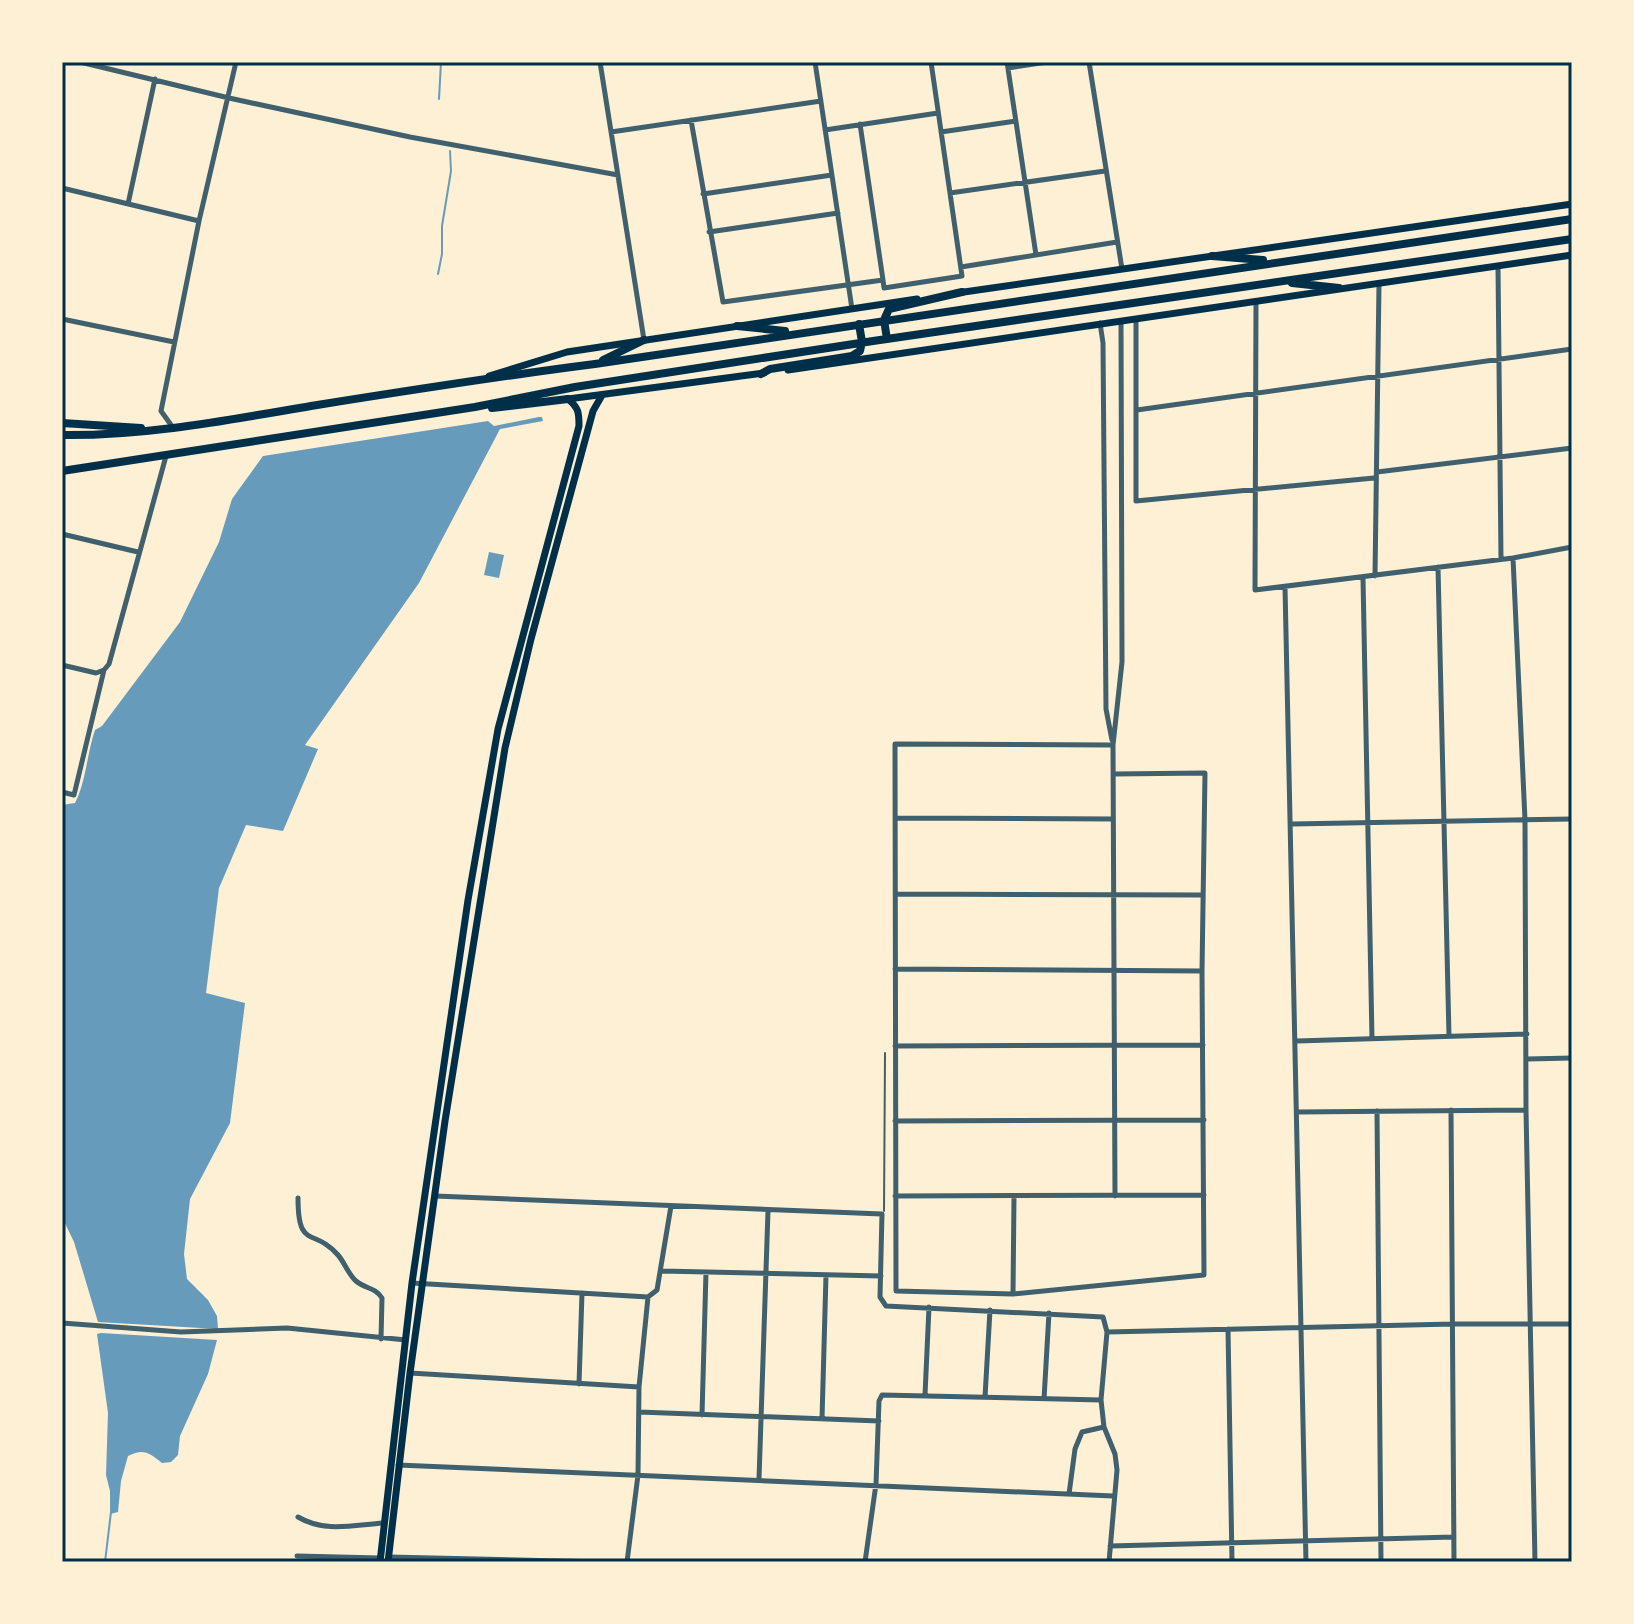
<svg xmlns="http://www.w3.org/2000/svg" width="1634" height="1624" viewBox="0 0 1634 1624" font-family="Raleway,sans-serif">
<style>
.water{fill:#669bbc}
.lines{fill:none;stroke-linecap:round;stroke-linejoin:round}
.stream{stroke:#669bbc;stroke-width:2}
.service{stroke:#3f606c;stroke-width:2}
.minor{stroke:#3f606c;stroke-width:5}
.secondary{stroke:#003049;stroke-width:7}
.primary{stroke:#003049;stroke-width:7}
.trunk{stroke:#003049;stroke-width:8}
.neatline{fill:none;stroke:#003049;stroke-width:3}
</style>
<rect width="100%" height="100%" fill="#fdf0d5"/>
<path class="water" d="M 539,417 L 542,417 L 543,421 L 500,429 L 419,583 L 305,745 L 318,749 L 283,831 L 246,825 L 219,888 L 206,993 L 245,1003 L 230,1123 L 190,1199 L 184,1254 L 187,1279 L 208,1300 L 217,1316 L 218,1329 L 98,1322 L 74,1242 L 62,1217 L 62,805 L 75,803 C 86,782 87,753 95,730 L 102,726 L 180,622 L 219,542 L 232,499 L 263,456 L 488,421 L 494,426 Z
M 489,552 L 504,555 L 499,578 L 484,575 Z
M 101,1333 L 217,1340 L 208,1374 L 180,1436 L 178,1455 L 171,1462 L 162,1463 C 149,1453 144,1448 128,1456 L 121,1481 L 118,1512 L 110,1514 L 110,1491 L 106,1475 L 108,1413 L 97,1334 Z"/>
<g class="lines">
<path class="stream" d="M 439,99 L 441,62
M 438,274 L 442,254 L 442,226 L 451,171 L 450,151
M 105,1562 L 111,1512"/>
<path class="service" d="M 884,1211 L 885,1053"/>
<path class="minor" d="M 80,62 L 229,98 L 410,137 L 618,175
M 600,62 L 644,340
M 815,62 L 852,309
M 1007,62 L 1036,255
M 1089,62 L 1122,269
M 1008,68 L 1047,62
M 691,120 L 723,302 L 883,280
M 860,124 L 883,280
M 825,130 L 938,113
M 611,132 L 821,101
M 941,132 L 1016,121
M 62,188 L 199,221
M 950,193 L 1105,171
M 703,194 L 832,175
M 128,204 L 155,79
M 709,232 L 838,213
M 1498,266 L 1501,559
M 961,267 L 1117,242
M 883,280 L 884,288 L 962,276 L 931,62
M 1256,301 L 1255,590 L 1513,558 L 1572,547
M 62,319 L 174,342
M 1136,319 L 1136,501 L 1374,478
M 1100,323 L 1103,343 L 1106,709 L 1112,740
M 1137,410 L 1572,349
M 174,429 L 161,411 L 199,221 L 236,62
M 1377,472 L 1572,448
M 62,534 L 138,552
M 1513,558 L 1525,820 L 1526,1110 L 1535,1562
M 1438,567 L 1449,1036
M 1375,576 L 1379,284
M 1363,578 L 1372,1039
M 1285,587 L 1306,1562
M 62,665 L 96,673 L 104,670
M 1113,745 L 895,744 L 896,1291 L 1013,1294 L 1204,1275 L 1202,971 L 1205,773 L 1114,774
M 62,792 L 74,795 L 104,670 L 109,664 L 166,456
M 895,818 L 1113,819
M 1292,824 L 1572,819
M 895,894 L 1202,895
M 895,969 L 1202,971
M 1297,1041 L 1527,1034
M 895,1046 L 1203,1045
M 1527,1059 L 1572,1058
M 1451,1110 L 1454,1562
M 1377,1111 L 1381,1562
M 1298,1112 L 1526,1110
M 895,1121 L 1204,1120
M 435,1196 L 882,1214 L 880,1297 L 886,1306 L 1103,1317 L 1107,1332 L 1101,1400 L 1104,1427 L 1115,1454 L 1117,1470 L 1109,1562
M 895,1196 L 1204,1195
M 1115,1196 L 1113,745 L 1122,662 L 1121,321
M 298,1198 C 298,1251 314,1227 338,1255 C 345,1263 348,1274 356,1281 C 365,1289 375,1287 382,1298 L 381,1339
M 662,1271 L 881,1276
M 412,1283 L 648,1297 L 657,1290 L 671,1206
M 1013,1294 L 1014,1196
M 62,1323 L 181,1332 L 287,1328 L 406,1340
M 1228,1329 L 1232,1562
M 1107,1332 L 1453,1324 L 1572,1324
M 410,1373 L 639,1387
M 579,1384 L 582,1293
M 925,1395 L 929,1307
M 985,1397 L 990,1310
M 1044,1399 L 1049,1313
M 639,1412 L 879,1421
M 702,1415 L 706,1272
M 822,1419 L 826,1275
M 62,1445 L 62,1448
M 398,1465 L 1113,1496
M 759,1479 L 768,1211
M 1069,1494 L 1075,1449 L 1082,1432 L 1104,1427
M 298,1517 C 325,1533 353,1525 383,1523
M 1110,1546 L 1454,1537
M 297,1556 L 380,1558
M 389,1557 L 602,1562
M 627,1562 L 638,1475 L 639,1387 L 648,1297
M 865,1562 L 876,1484 L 879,1401 L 882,1395 L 1101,1400"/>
<path class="secondary" d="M 957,293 L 1572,204
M 788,370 L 1572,255
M 489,376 L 567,352 L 917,299
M 568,399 L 764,373"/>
<path class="primary" d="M 380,1562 L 412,1283 L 468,900 L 498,729 L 579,426 C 579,413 579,408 568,399
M 388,1562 L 410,1373 L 445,1121 L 505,748 L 531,639 L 593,411 L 601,397"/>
<path class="trunk" d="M 1212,256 L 1263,260
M 1292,283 L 1339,288
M 737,326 L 785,331
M 887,339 L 884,320 L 889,309 L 962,292
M 603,360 L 644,340
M 761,374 L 770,369 L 852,356 L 860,351 L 862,342 L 859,324
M 492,408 L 568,399
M 62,423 L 141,428
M 62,435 C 146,436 228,420 311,406 C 405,391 500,376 595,364 L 1572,219
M 62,471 L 475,407 L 575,387 L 873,341 L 1572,239"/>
</g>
<rect width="1634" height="1624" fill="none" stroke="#fdf0d5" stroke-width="128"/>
<rect x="64" y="64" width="1506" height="1496" class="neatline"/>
</svg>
